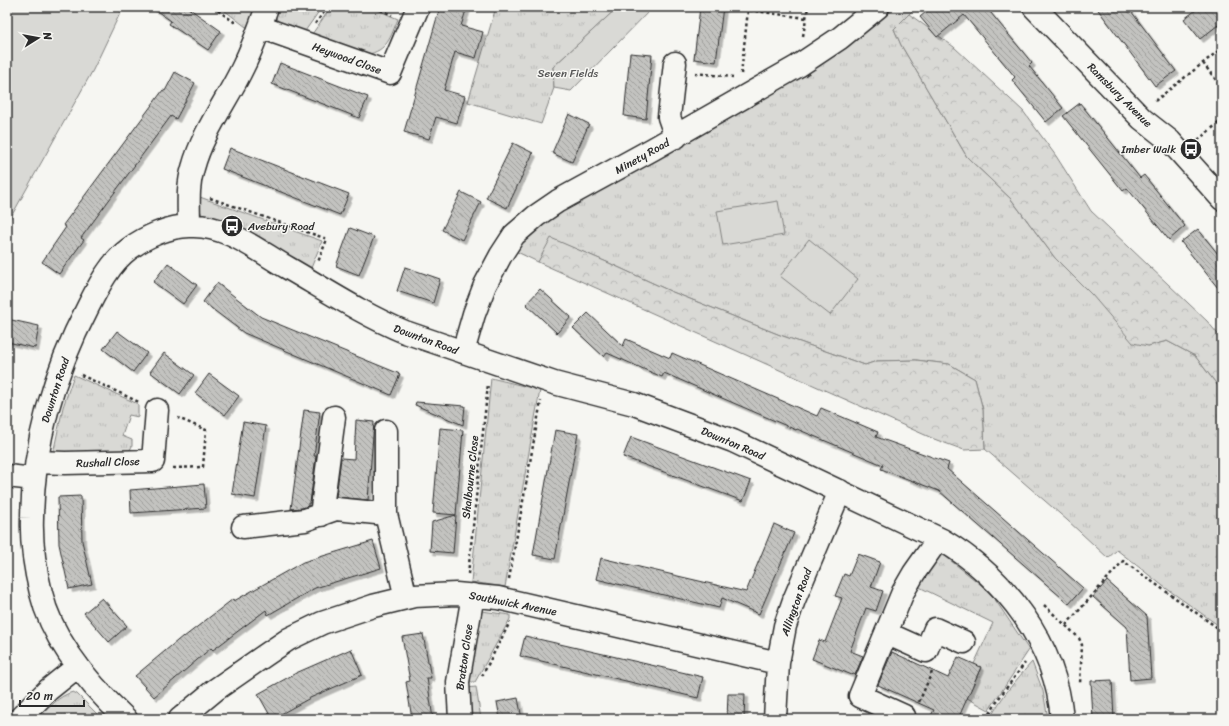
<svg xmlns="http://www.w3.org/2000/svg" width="1229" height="726" viewBox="0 0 1229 726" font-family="Sriracha,sans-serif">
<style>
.grass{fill:url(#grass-tufts);stroke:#828280}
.forest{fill:url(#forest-crowns);stroke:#828280}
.park{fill:#d9d9d5;stroke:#828280}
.building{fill:url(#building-back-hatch);stroke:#2b2b2b;filter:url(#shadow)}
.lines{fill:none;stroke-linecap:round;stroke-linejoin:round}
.minor-casing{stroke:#2b2b2b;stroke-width:25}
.path{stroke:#2b2b2b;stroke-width:2.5;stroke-dasharray:3 3;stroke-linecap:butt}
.minor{stroke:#f6f6f2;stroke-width:22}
.labels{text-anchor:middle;stroke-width:3;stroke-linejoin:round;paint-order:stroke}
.street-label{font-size:11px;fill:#2b2b2b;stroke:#f6f6f2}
.park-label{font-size:11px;fill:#565656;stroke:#f6f6f2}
.poi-label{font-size:11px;fill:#2b2b2b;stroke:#f6f6f2;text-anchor:end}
</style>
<defs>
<pattern id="grass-tufts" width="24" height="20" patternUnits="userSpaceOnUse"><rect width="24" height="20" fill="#d9d9d5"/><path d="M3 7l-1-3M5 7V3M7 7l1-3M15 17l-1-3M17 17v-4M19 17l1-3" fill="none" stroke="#babab7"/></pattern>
<pattern id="forest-crowns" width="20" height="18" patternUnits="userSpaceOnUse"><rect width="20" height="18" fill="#d9d9d5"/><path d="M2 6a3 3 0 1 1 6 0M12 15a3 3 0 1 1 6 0" fill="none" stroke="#babab7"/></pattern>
<pattern id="building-back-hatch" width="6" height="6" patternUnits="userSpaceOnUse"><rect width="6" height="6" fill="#c3c3c0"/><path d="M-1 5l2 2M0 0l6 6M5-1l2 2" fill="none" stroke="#9f9f9c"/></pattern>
<filter id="shadow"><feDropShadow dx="3.5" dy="3.5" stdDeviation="0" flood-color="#0004"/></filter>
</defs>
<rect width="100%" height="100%" fill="#f6f6f2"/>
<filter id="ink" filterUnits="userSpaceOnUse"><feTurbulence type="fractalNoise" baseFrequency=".025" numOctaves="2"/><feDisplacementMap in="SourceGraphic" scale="8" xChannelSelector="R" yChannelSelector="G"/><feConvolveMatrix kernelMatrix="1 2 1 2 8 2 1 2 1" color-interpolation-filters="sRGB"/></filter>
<g filter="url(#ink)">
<path class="grass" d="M 220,7 L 259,7 L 252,25 L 246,27 Z
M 276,7 L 322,7 L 303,34 L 278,22 L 275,15 Z
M 331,7 L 371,7 L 398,19 C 390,38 388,50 366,55 L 310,37 Z
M 496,7 L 618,7 L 553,67 L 554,88 L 541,124 L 468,102 Z
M 897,7 L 916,7 L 894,29 L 901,45 L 967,157 L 1011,199 L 1055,258 L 1092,295 L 1148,346 L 1167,341 L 1195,356 L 1222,391 L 1222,628 L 1163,586 L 1117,550 L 1108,558 L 1067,520 L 985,449 L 983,410 L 975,379 L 949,364 L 916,360 L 877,361 L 865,365 L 780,335 L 670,291 L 609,263 L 552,239 L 538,262 L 513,250 L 532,229 L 588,194 L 709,130 L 799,76 Z
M 197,196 L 322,241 L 309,273 L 205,219 C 200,212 197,205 197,196 Z
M 74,375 L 138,404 L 138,417 L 129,415 L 122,436 L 132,440 L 132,446 L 129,452 L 54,455 L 54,449 L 63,407 Z
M 491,378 L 540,390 L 505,587 L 471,582 Z
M 940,552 L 980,584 L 994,598 L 1029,650 L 989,710 L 967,698 L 981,668 L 974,664 L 993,623 L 915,585 Z
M 482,611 L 510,615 L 510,619 L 475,682 L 465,682 L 477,620 Z
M 1032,662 L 1043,691 L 1048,719 L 990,719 C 1001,697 1016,680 1032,662 Z
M 476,687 L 481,719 L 468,719 L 466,688 Z
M 73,692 L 77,694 L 102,719 L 38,719 C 48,709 59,695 73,692 Z"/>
<path class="forest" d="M 909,14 L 954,47 L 1023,111 L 1056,156 L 1091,211 L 1207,321 L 1222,339 L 1222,391 L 1195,356 L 1167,341 L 1148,346 L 1133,343 L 1092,295 L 1055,258 L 1011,199 L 967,157 L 901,45 L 894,29 Z
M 551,238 L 609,263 L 670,291 L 780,335 L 865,365 L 877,361 L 916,360 L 949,364 L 975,379 L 983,410 L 985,449 L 964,450 L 934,439 L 538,262 Z"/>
<path class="park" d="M 7,7 L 123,7 L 93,70 L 7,224 Z
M 618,7 L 653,7 L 571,91 L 554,88 L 553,67 Z
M 778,201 L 784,235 L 723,245 L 717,211 Z
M 809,239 L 858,279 L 830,315 L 780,276 Z"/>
<path class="building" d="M 151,7 L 187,7 L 221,31 L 208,50 L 169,24 L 171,21 Z
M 440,7 L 467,7 L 461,26 L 483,32 L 476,58 L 455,52 L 444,90 L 465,96 L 457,123 L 436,117 L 429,139 L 404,132 Z
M 700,7 L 723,7 L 716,62 L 694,59 Z
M 932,7 L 986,7 L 1032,63 L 1029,66 L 1063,108 L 1046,122 L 1012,80 L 1015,77 L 964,15 L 937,37 L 920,17 Z
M 1096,7 L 1128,7 L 1176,71 L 1155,86 Z
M 1200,7 L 1222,7 L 1222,22 L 1200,39 L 1184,19 Z
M 630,53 L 652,55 L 646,119 L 624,116 Z
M 280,63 L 368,97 L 359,118 L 272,84 Z
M 175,72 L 195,83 L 176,119 L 171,116 L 81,238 L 84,240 L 59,274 L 42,262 L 66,227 L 63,225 L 163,90 L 165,91 Z
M 1080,103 L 1140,178 L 1144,175 L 1185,226 L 1169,240 L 1127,188 L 1123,191 L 1063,116 Z
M 569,114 L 589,124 L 572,162 L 552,153 Z
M 513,143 L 533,153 L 507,208 L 486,198 Z
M 230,148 L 349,194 L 340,215 L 222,169 Z
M 461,192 L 481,202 L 462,240 L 442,230 Z
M 350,228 L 374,237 L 359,275 L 336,266 Z
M 1198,229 L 1222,259 L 1222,293 L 1181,242 Z
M 168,263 L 197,285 L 183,304 L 153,282 Z
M 405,267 L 440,279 L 433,303 L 397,291 Z
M 217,283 L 261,317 L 400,374 L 391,395 L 244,333 L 203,302 Z
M 540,289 L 571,317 L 557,333 L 526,304 Z
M 588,313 L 623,346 L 626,339 L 670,358 L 672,353 L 817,416 L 821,408 L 878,432 L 876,437 L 949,463 L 947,469 L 1083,588 L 1069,604 L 939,491 L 881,469 L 883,465 L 797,429 L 796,430 L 664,373 L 662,377 L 607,353 L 604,357 L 573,328 Z
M 7,319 L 39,326 L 35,348 L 7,342 Z
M 117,331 L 147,353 L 133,372 L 103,349 Z
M 164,353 L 194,375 L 180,394 L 150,372 Z
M 209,374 L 239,396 L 225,415 L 195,393 Z
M 416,402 L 465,406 L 463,425 L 415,405 Z
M 304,410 L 320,412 L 314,456 L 316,456 L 310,503 L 308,503 L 308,506 L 302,508 L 291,509 Z
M 356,420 L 374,422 L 368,500 L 336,497 L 341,458 L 354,459 Z
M 243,422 L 266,426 L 255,498 L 232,494 Z
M 440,428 L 463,430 L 456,515 L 433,513 Z
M 555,430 L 578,434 L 555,559 L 533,555 Z
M 631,437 L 751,481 L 743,501 L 623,457 Z
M 204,484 L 206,508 L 131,513 L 130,490 Z
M 81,496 L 82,541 L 92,584 L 69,589 L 59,544 L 58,497 Z
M 456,515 L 453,553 L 430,551 L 432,522 Z
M 774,524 L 794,533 L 759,614 L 722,598 L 719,608 L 596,579 L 601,558 L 746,592 Z
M 373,541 L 381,568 L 315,588 L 268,615 L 266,610 L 213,650 L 211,648 L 154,697 L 135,676 L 183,636 L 184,637 L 233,599 L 234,601 L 303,562 Z
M 858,554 L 880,562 L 871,587 L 883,591 L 876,611 L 866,608 L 850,651 L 863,656 L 855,675 L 853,674 L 852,675 L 812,659 L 819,640 L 825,642 L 842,598 L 835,596 L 844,574 L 849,576 Z
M 1107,581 L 1147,616 L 1151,678 L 1130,680 L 1127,627 L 1093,597 Z
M 102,598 L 127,626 L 109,642 L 84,613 Z
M 423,634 L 431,678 L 427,678 L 433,719 L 412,719 L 406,682 L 410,681 L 402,637 Z
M 525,636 L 703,677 L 698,698 L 520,656 Z
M 351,649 L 362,675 L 310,698 L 272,719 L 258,694 L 296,673 Z
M 892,652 L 948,678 L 958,657 L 981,667 L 958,719 L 929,719 L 934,710 L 878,685 Z
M 1112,680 L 1114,719 L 1093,719 L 1091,681 Z
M 728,694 L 745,694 L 744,719 L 727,719 Z
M 518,698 L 522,719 L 500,719 L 497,702 Z"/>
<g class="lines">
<g class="minor-casing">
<path id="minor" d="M 1034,7 L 1142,119 L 1170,141 L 1222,199
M 260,27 L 390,73 L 418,7
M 675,63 L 669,117 L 676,137
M 189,226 C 189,206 187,187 193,168 C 203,131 227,101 243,67 C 253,47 260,27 267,7
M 463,352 L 474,314 L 485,285 L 501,255 L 514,235 L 536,216 L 558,201 L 653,149 L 798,66 L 840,38 L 878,7
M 386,431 L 386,514 L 406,598
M 37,462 L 65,463 L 153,461 L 157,410
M 7,476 L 34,479
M 321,515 L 334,417
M 243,527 L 305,520 L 336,509 L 386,514
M 886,633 L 926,651 L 935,629 L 964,642
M 904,716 L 860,696 L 903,592 L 914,573 L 938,539
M 19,719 L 48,690 L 78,666
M 126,719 C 91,686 52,640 41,593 C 35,569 31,543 32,518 C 33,445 54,372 88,307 C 98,287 110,263 129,249 C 145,237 169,226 190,226 C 226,224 258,251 288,268 C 326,290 364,315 405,332 L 554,383 L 634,404 L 733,441 L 942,540 C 1006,578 1056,644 1062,719
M 180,719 L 215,690 L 264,656 L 289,639 L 322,623 L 373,606 L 414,596 L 456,594 L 498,598 L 778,663
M 460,719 L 458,682 L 473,595
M 775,719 L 778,663 L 785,626 L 794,600 L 840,491"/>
</g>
<path class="path" d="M 213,7 L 237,24
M 375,7 L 392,15
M 315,24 L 328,7
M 803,36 L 808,7
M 1203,63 L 1222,88
M 695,73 L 733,77
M 741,74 L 748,10 L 806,18
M 1155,101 L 1222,48
M 1198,140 L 1222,120
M 210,198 L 327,239 L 318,262
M 81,375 L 139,402
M 173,468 L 203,467 L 206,430 L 178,418
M 468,574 L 488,384
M 509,579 L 541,401
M 1044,605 L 1079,638 L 1082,645 L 1080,684
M 1066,625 L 1123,561 L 1222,631
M 482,676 L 510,622
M 919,702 L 932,672
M 987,719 L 999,698 L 1025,663"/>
<use href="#minor" class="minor"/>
</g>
</g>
<defs>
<g id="bus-disc" transform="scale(1.15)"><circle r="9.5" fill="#2b2b2b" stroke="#f6f6f2"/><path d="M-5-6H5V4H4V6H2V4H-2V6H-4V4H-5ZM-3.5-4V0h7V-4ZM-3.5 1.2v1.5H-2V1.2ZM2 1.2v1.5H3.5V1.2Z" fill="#fff"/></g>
</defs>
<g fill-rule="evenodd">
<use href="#bus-disc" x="1191" y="149"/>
<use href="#bus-disc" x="232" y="226"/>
</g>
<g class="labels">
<g class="street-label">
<text transform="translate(347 58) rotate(20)" y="4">Heywood Close</text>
<text transform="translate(1120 95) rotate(45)" y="4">Ramsbury Avenue</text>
<text transform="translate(642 156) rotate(-29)" y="4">Minety Road</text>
<text transform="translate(426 339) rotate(20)" y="4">Downton Road</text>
<text transform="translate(55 390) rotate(-72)" y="4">Downton Road</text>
<text transform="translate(733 443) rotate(23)" y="4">Downton Road</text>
<text transform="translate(108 462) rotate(-2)" y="4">Rushall Close</text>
<text transform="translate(470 477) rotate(-84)" y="4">Shalbourne Close</text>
<text transform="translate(796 602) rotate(-70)" y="4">Allington Road</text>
<text transform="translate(513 603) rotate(11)" y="4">Southwick Avenue</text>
<text transform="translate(464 657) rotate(-82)" y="4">Bratton Close</text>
</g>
<g class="park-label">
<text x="568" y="77">Seven Fields</text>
</g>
<g class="poi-label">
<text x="1176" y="153">Imber Walk</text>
<text x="248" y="230" text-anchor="start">Avebury Road</text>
</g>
</g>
<rect width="1229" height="726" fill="none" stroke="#f6f6f2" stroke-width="24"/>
<rect x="12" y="12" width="1205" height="702" fill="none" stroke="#2b2b2b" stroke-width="1.5" filter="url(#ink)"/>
<g transform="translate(38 38) rotate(79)" stroke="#f6f6f2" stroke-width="3" paint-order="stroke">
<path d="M0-3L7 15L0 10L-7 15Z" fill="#2b2b2b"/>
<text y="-6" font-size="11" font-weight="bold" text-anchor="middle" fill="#2b2b2b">N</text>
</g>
<path d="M20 700v6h64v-6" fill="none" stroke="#2b2b2b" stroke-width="2"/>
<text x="26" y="700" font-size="12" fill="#2b2b2b" stroke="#f6f6f2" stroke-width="3" paint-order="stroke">20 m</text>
</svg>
